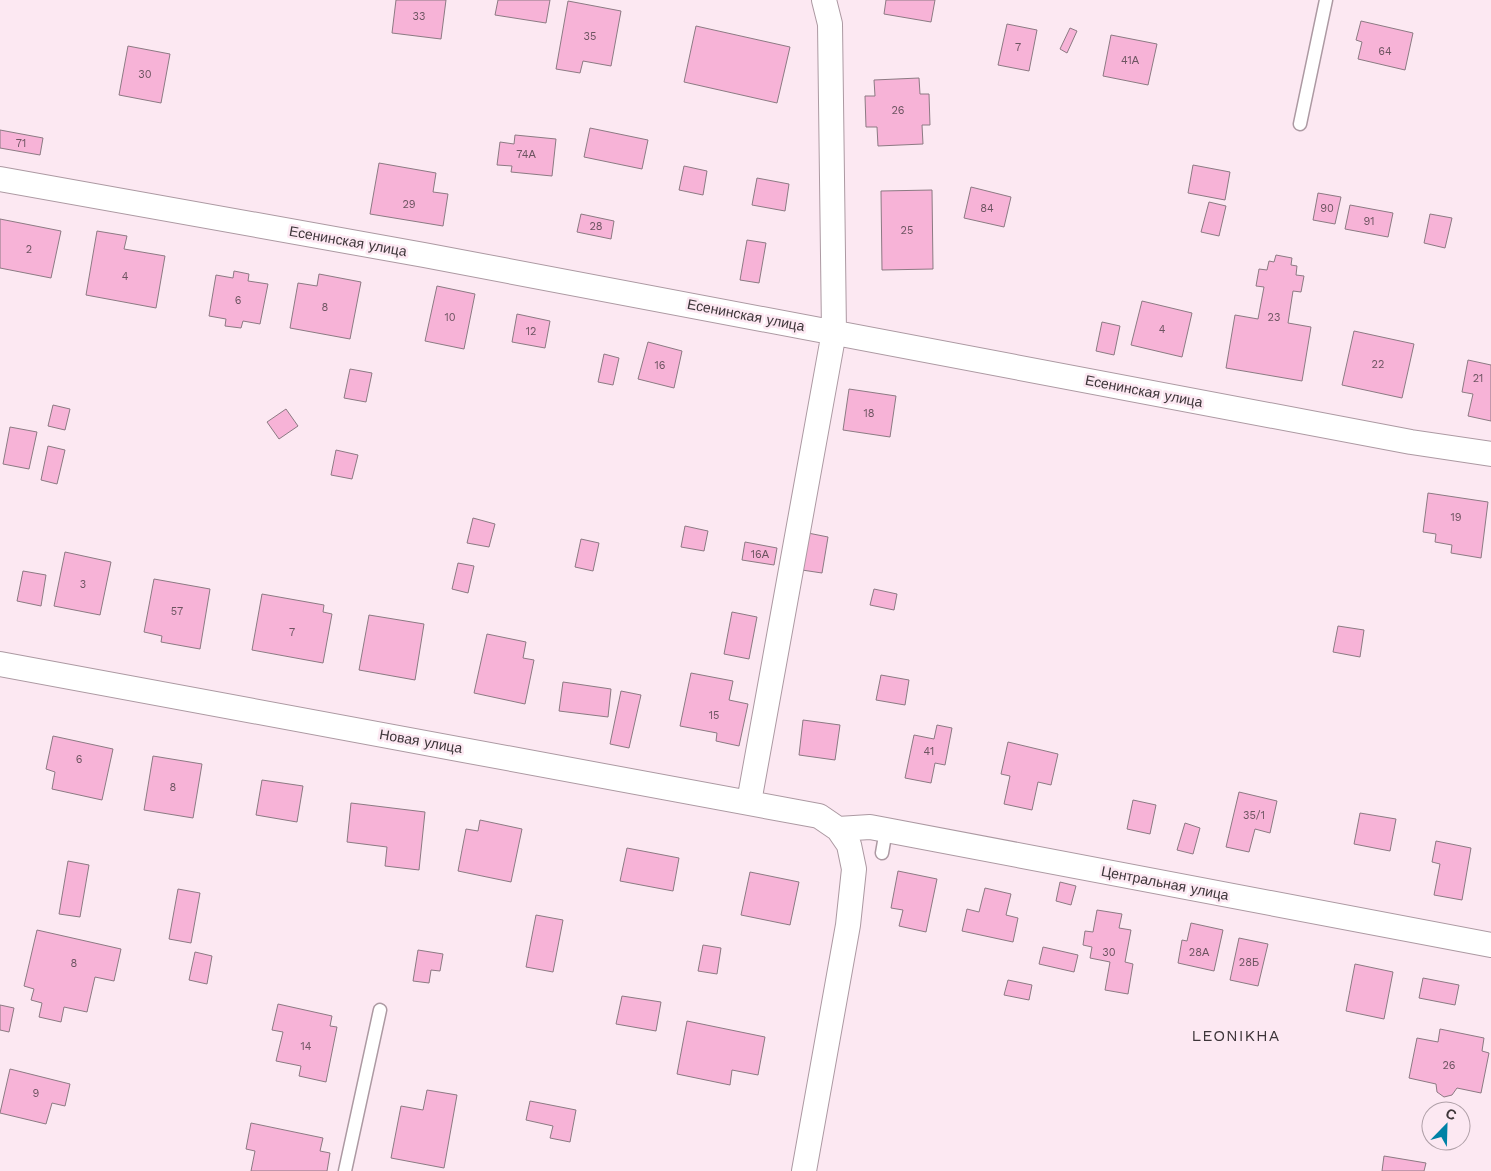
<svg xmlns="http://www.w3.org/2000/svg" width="1491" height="1171" viewBox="0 0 1491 1171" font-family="'Work Sans',sans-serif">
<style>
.building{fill:#f7b3d7;stroke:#8c7a83}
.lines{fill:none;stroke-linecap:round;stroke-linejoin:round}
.service-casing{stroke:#ac99a2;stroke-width:15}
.minor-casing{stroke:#ac99a2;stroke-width:26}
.service{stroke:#fff;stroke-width:12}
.minor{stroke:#fff;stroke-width:24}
.labels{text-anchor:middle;stroke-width:5;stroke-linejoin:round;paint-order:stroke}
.number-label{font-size:11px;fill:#6c5460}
.street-label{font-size:14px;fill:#3d3539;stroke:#fce8f2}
.quarter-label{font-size:16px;letter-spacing:1px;fill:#3d3539;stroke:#fce8f2}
</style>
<rect width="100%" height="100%" fill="#fce8f2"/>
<path class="building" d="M 396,0 L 446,0 L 441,39 L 392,33 Z
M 498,0 L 550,0 L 546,23 L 495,15 Z
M 886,0 L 935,0 L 931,22 L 884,14 Z
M 568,1 L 621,11 L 611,66 L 583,61 L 580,73 L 556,69 Z
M 1361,21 L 1413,33 L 1405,70 L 1358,59 L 1362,42 L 1356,40 Z
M 1007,24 L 1037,30 L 1029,71 L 998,65 Z
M 696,26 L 790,47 L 777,103 L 684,82 Z
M 1070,28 L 1077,31 L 1067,53 L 1060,49 Z
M 1111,35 L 1157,44 L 1148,85 L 1103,76 Z
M 128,46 L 170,54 L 161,103 L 119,95 Z
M 919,78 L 920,94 L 929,94 L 930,125 L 922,125 L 923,144 L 878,146 L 877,127 L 866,127 L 865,96 L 875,96 L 874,80 Z
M 590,128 L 648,140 L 642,169 L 584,157 Z
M 0,130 L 43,138 L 40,155 L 0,148 Z
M 515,135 L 556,139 L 552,176 L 511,172 L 512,166 L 497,165 L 500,142 L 514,144 Z
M 379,163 L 436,173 L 433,192 L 448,194 L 443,226 L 370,214 Z
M 1193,165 L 1230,172 L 1225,200 L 1188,193 Z
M 684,166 L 707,171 L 703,195 L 679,190 Z
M 757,178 L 789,184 L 785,211 L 752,205 Z
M 971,187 L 1011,197 L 1004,227 L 964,218 Z
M 932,190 L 933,269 L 882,270 L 881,191 Z
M 1318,193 L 1341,197 L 1335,224 L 1313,220 Z
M 1209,202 L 1226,206 L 1219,236 L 1201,232 Z
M 1350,205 L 1393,213 L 1388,237 L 1345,229 Z
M 581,214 L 614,221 L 611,239 L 577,232 Z
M 1430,214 L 1452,218 L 1445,248 L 1424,243 Z
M 0,219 L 61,231 L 51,278 L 0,268 Z
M 97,231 L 127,236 L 124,249 L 165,256 L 156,308 L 86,295 Z
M 747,240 L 766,243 L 759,283 L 740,280 Z
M 1276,255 L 1292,258 L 1291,265 L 1297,266 L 1296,275 L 1304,276 L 1301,292 L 1293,291 L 1288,323 L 1311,327 L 1302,381 L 1226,368 L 1235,315 L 1258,319 L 1264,287 L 1256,286 L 1259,269 L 1267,270 L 1269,261 L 1274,262 Z
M 234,271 L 249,274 L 248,281 L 268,284 L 260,324 L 243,321 L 241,328 L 225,326 L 226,319 L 209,316 L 216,275 L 233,278 Z
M 319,274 L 361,282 L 350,339 L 290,328 L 298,283 L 317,286 Z
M 437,286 L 475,294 L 464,349 L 425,341 Z
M 1142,301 L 1192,313 L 1182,357 L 1131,345 Z
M 517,314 L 550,321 L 545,348 L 512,342 Z
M 1102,322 L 1120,326 L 1114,355 L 1096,351 Z
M 1354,331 L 1414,344 L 1402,398 L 1342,385 Z
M 648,342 L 682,351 L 674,388 L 638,379 Z
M 604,354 L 619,358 L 613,385 L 598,382 Z
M 1468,360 L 1491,365 L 1491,421 L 1468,416 L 1473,394 L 1462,392 Z
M 350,369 L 372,373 L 366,402 L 344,398 Z
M 849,389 L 896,396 L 890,437 L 843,430 Z
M 53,405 L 70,409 L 65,430 L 48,426 Z
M 286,409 L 298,426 L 279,439 L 267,422 Z
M 10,427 L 37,432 L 29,469 L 3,464 Z
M 48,446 L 65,450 L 57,484 L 41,480 Z
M 336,450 L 358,455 L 352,479 L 331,475 Z
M 1428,493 L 1488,502 L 1481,558 L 1451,553 L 1452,545 L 1435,542 L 1436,534 L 1423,532 Z
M 473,518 L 495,524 L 489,547 L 467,543 Z
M 685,526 L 708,531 L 704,551 L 681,547 Z
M 808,533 L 828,537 L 822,573 L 802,570 Z
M 581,539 L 599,543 L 593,571 L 575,567 Z
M 745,542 L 777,548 L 774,565 L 742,560 Z
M 65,552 L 111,562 L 100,615 L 54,606 Z
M 458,563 L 474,566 L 468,593 L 452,589 Z
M 23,571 L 46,575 L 41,606 L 17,601 Z
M 154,579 L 210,589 L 200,649 L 161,642 L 162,636 L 144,632 Z
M 874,589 L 897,594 L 894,610 L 870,605 Z
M 262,594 L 324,605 L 323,612 L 332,614 L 323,663 L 252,650 Z
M 732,612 L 757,617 L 749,659 L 724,654 Z
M 369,615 L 424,624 L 415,680 L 359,670 Z
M 1338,626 L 1364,630 L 1360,657 L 1333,652 Z
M 487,634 L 526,642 L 523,658 L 534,660 L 525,704 L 474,693 Z
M 691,673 L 733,681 L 729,700 L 748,704 L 739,746 L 716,741 L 717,733 L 680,726 Z
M 881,675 L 909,680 L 905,705 L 876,700 Z
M 563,682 L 611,689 L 608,717 L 559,711 Z
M 621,691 L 641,695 L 629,748 L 610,744 Z
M 803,720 L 840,725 L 835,760 L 799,755 Z
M 937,725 L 952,728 L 945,765 L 935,763 L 931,783 L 905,778 L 914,735 L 934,739 Z
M 53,736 L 113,749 L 102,800 L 52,789 L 55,772 L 46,769 Z
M 1008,742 L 1058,754 L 1051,785 L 1038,782 L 1032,810 L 1004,804 L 1010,776 L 1001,774 Z
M 153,756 L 202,764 L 193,818 L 144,810 Z
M 262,780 L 303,786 L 297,822 L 256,815 Z
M 1239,792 L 1277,801 L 1270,833 L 1255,829 L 1249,852 L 1226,847 Z
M 1133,800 L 1156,805 L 1150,834 L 1127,829 Z
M 351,803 L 425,812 L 419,870 L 385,866 L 387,847 L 347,842 Z
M 1360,813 L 1396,819 L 1390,851 L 1354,844 Z
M 480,820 L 522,829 L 511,882 L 458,871 L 466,829 L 478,831 Z
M 1185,823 L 1200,828 L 1193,854 L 1177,850 Z
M 1436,841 L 1471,848 L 1462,900 L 1434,895 L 1440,864 L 1432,862 Z
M 627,848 L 679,858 L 673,891 L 620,881 Z
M 68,861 L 89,865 L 80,917 L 59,914 Z
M 898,871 L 937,879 L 926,932 L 899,926 L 903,910 L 891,908 Z
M 750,872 L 799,882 L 790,925 L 741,915 Z
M 1060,882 L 1076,886 L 1071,905 L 1056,901 Z
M 985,888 L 1011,894 L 1006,915 L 1018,918 L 1013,942 L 962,931 L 967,909 L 979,912 Z
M 178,889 L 200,893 L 191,943 L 169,939 Z
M 1097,910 L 1122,914 L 1119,928 L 1131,930 L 1125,962 L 1133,964 L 1128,994 L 1105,990 L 1110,962 L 1090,958 L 1092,947 L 1083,945 L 1085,931 L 1093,932 Z
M 536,915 L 563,920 L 553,972 L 526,967 Z
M 1191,923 L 1223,930 L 1214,971 L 1178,963 L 1182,940 L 1187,941 Z
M 37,930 L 121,949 L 114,981 L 95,977 L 87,1012 L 64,1007 L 61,1022 L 39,1017 L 42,1003 L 31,1000 L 34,989 L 24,986 Z
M 1239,938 L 1268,944 L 1258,986 L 1230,980 Z
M 703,945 L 721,948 L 717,974 L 698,971 Z
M 1043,947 L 1078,955 L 1074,972 L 1039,964 Z
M 418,950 L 443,954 L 440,971 L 431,970 L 429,983 L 413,981 Z
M 195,952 L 212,956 L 207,984 L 189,980 Z
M 1355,964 L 1393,972 L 1384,1019 L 1346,1011 Z
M 1423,978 L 1459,985 L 1455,1005 L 1419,998 Z
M 1008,980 L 1032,985 L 1029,1000 L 1004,995 Z
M 622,996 L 661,1002 L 656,1031 L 616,1024 Z
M 278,1004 L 332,1016 L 330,1026 L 337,1027 L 326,1082 L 299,1076 L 301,1066 L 276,1061 L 283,1032 L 272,1030 Z
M 0,1005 L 14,1008 L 9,1032 L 0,1030 Z
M 687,1021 L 765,1037 L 758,1075 L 732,1070 L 730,1085 L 677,1074 Z
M 1440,1029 L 1484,1038 L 1482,1051 L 1489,1053 L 1481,1093 L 1457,1088 L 1452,1095 L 1444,1097 L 1437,1092 L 1436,1084 L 1409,1078 L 1417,1038 L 1438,1042 Z
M 10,1069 L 70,1084 L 65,1106 L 52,1103 L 46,1124 L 0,1113 Z
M 427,1090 L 457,1095 L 444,1168 L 391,1158 L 401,1106 L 423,1110 Z
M 530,1101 L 576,1110 L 570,1142 L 550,1138 L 553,1126 L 526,1120 Z
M 251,1123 L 323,1138 L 320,1151 L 330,1153 L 327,1171 L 251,1171 L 255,1151 L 246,1149 Z
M 1384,1156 L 1426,1163 L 1424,1171 L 1382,1171 Z"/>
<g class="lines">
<g class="service-casing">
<path id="service" d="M 1300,124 L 1326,0
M 882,853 L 886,830
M 345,1171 L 380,1010"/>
</g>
<g class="minor-casing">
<path id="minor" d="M 0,179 L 424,255 L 1411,442 L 1491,454
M 0,664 L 819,816 L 838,829 L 849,845 L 854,869 L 848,925 L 804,1171
M 749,802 L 834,332 L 830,24 L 824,0
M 838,829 L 870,827 L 886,830 L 1491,945"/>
</g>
<use href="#service" class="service"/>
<use href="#minor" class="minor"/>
</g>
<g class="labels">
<g class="number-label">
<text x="419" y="20">33</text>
<text x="590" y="40">35</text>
<text x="1018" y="51">7</text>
<text x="1385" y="55">64</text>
<text x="1130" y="64">41А</text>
<text x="145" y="78">30</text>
<text x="898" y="114">26</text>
<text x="21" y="147">71</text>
<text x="526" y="158">74А</text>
<text x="409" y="208">29</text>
<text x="987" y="212">84</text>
<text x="1327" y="212">90</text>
<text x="1369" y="225">91</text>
<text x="596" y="230">28</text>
<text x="907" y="234">25</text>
<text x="29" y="253">2</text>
<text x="125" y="280">4</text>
<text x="238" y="304">6</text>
<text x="325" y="311">8</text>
<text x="450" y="321">10</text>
<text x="1274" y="321">23</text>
<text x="1162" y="333">4</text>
<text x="531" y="335">12</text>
<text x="1378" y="368">22</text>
<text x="660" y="369">16</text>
<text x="1478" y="382">21</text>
<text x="869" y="417">18</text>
<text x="1456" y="521">19</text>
<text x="760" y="558">16А</text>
<text x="83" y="588">3</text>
<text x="177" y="615">57</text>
<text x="292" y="636">7</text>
<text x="714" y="719">15</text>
<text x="929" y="755">41</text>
<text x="79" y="763">6</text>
<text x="173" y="791">8</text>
<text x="1254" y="819">35/1</text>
<text x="1109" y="956">30</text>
<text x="1199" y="956">28А</text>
<text x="1249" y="966">28Б</text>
<text x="74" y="967">8</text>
<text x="306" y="1050">14</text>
<text x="1449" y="1069">26</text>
<text x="36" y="1097">9</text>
</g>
<g class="street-label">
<text transform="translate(348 241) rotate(10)" y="5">Есенинская улица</text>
<text transform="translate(746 315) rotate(11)" y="5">Есенинская улица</text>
<text transform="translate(1144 391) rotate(11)" y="5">Есенинская улица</text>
<text transform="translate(421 741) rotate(10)" y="5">Новая улица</text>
<text transform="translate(1165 883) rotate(11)" y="5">Центральная улица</text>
</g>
<g class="quarter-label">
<text x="1236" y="1041">LEONIKHA</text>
</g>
</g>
<g transform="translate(1446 1126) rotate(23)"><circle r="24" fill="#fce8f2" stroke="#b0a0a8"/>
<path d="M0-4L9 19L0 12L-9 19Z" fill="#0082a6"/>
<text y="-8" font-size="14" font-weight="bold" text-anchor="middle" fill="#3d3539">С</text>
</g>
</svg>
